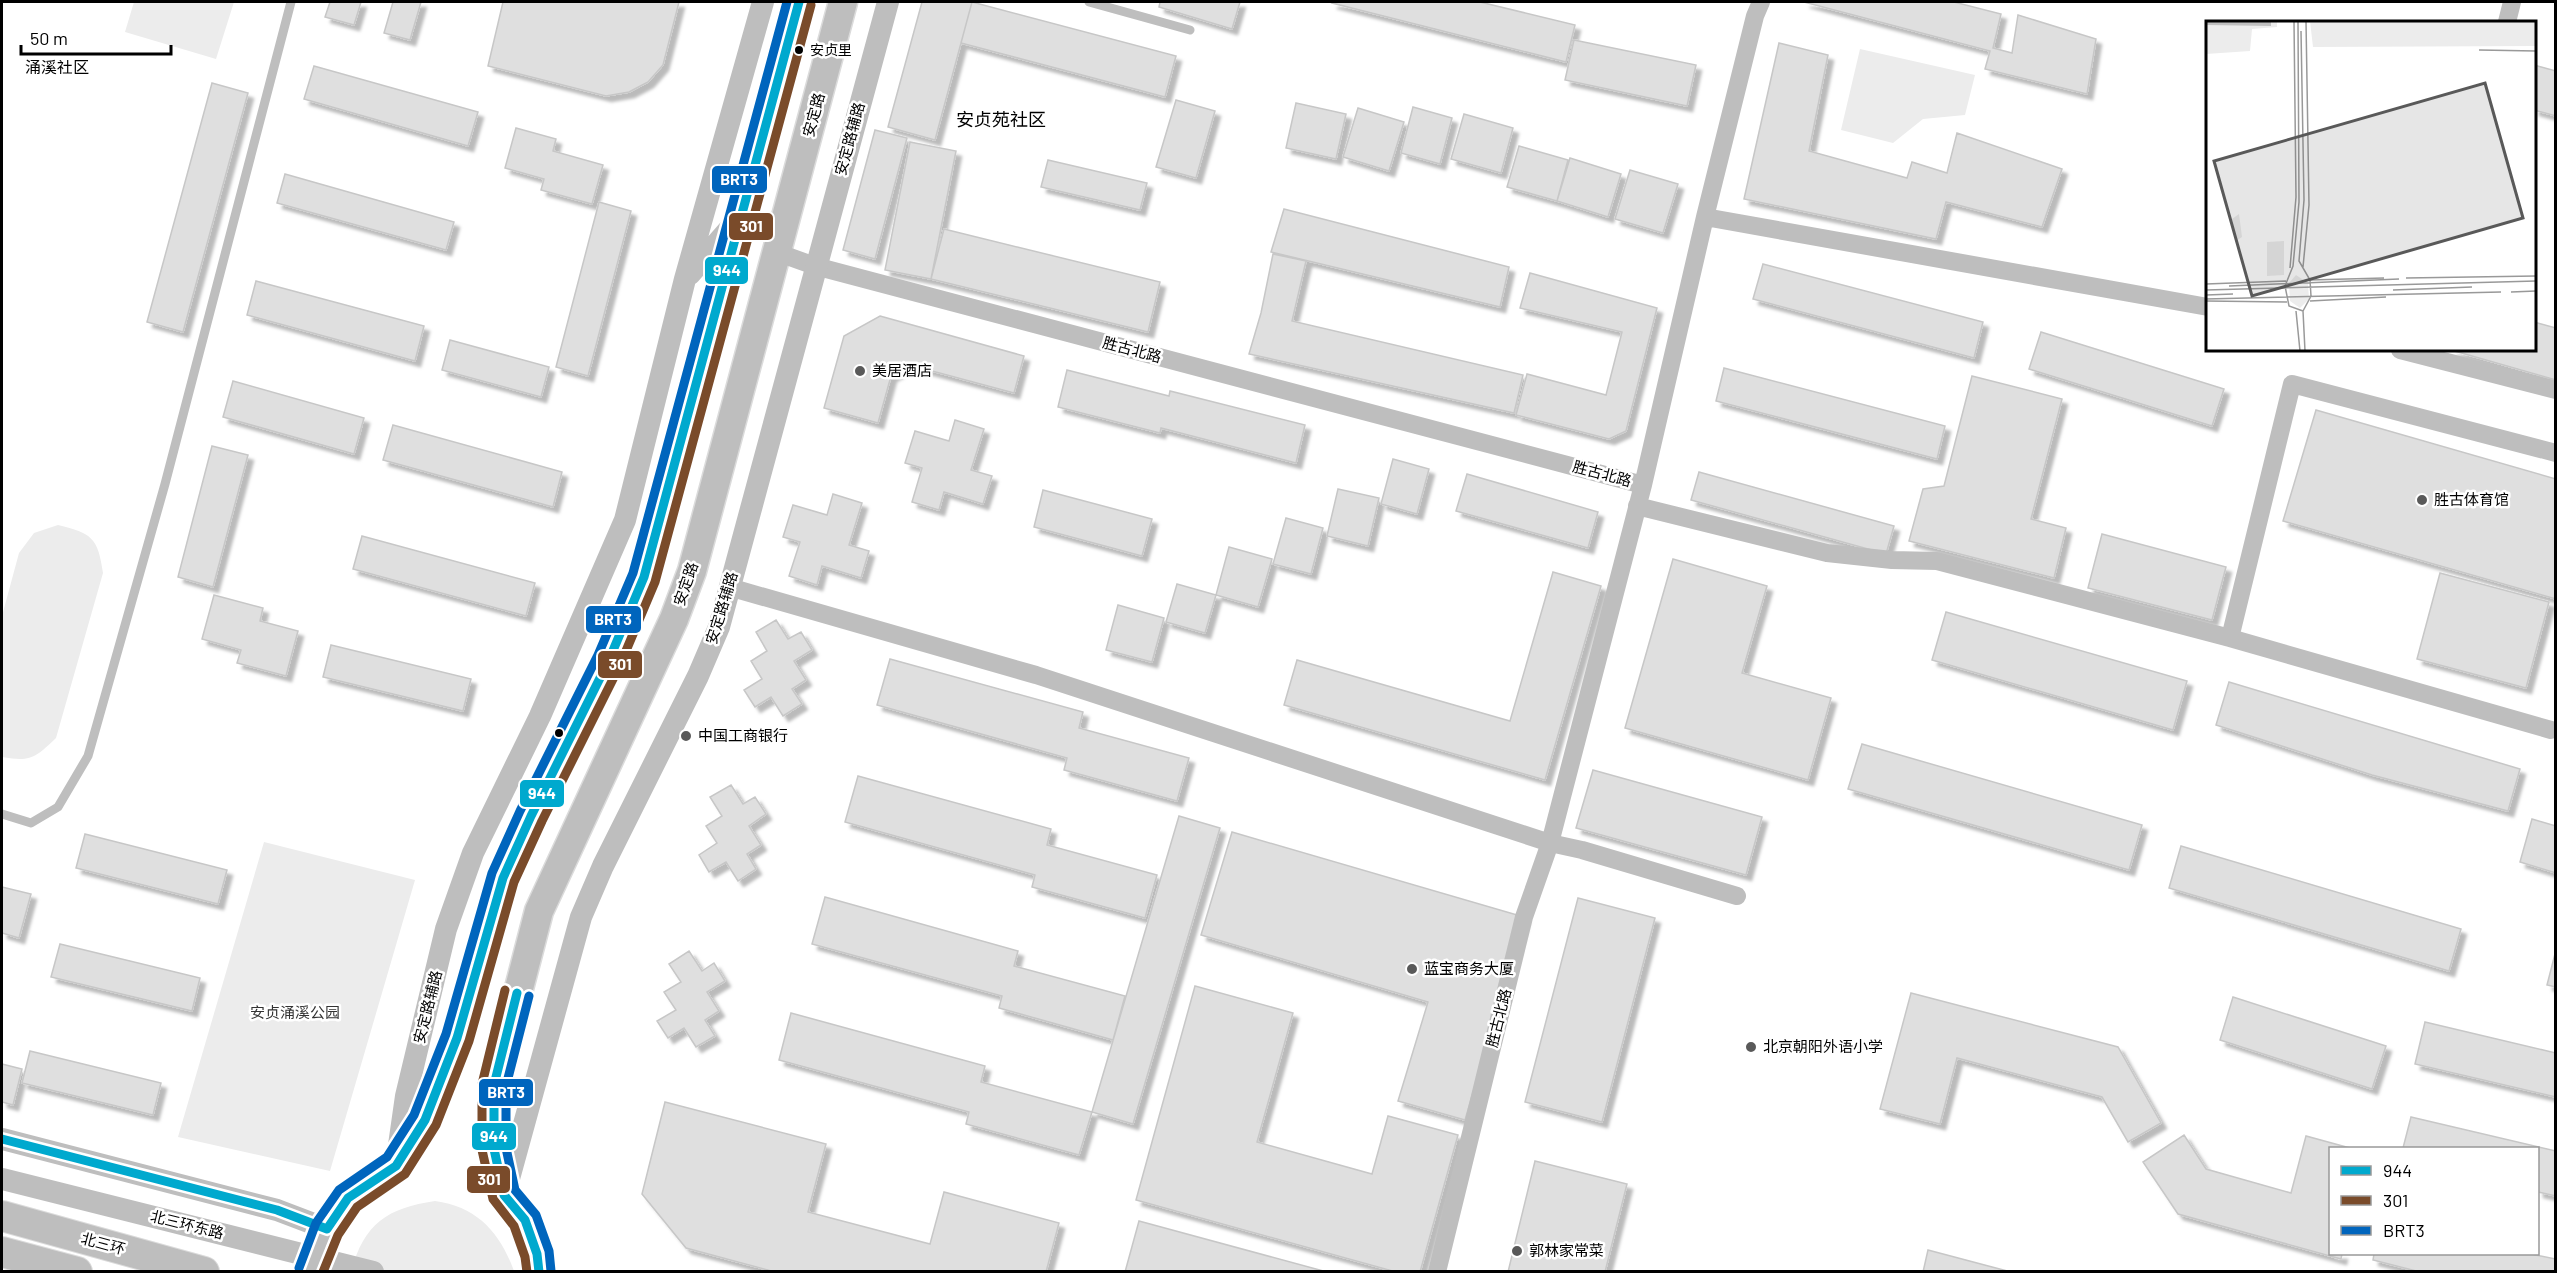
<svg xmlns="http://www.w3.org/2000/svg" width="2557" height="1273" viewBox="0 0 2557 1273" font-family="Barlow,'Noto Sans SC',sans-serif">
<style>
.green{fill:#ececec}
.building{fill:#dfdfdf;stroke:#c7c7c7;stroke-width:1.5;filter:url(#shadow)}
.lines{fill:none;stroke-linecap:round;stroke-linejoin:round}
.primary-casing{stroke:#dbdbdb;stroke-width:31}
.trunk-casing{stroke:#dbdbdb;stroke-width:32}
.service{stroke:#bebebe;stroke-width:9}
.minor{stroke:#bebebe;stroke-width:18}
.tertiary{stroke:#bebebe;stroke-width:22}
.primary{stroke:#bebebe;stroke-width:28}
.trunk{stroke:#bebebe;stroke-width:30}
.tertiary-bridge{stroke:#bebebe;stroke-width:22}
.bus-1-casing{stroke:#fff;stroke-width:14}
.bus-2-casing{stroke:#fff;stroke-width:14}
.bus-3-casing{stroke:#fff;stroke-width:14}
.bus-1{stroke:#00a9ce;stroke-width:9}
.bus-2{stroke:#7a4b2a;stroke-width:9}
.bus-3{stroke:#0065bd;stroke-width:9}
.bus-dot{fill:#000;stroke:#fff;stroke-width:2}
.poi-dot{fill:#595959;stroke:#fff;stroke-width:2}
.labels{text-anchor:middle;stroke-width:5;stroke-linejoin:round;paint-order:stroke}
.bus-label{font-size:14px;fill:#000;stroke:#fff;text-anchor:start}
.street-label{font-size:15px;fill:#000;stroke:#fff}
.poi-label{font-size:15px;fill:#000;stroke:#fff;text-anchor:start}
.park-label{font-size:15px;fill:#333;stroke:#fff}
.neighbourhood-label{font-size:16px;fill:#000;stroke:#fff}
.quarter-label{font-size:18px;fill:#000;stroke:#fff}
.inset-road{fill:none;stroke:#999;stroke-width:1.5}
.view{fill:#595959;fill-opacity:0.15;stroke:#595959;stroke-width:3}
.inset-edge{fill:none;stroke:#000;stroke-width:3}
.line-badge{stroke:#fff;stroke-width:2}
.badge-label{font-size:16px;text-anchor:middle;font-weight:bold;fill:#fff}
</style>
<defs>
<filter id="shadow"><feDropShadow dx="5.5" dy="5.5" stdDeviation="1.5" flood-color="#0004"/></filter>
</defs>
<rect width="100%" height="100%" fill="#fff"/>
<path class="green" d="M 134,2 L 234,2 L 216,59 L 125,32 Z
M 1860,49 L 1975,75 L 1965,115 L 1923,119 L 1893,143 L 1841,130 Z
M 58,525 C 92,533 98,538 103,573 L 56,738 C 35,758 31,762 2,757 L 2,616 L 19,553 L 34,533 Z
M 264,842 L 415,880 L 330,1171 L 178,1137 Z
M 435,1201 C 478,1207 500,1233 514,1271 L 351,1272 C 364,1223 388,1208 435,1201 Z"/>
<path class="building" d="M 330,2 L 361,2 L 354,25 L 325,17 Z
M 393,2 L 421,2 L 410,40 L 384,33 Z
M 503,2 L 679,2 L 663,65 L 648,82 L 629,92 L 606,96 L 488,66 Z
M 922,2 L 972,2 L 935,140 L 888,127 Z
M 972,2 L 1176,56 L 1165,97 L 961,43 Z
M 1160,2 L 1240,2 L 1232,29 L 1159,7 Z
M 1333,2 L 1480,2 L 1575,25 L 1566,62 L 1332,3 Z
M 1804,2 L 1954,2 L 2001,14 L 1993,48 L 2012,53 L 2018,15 L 2096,39 L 2087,94 L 1985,69 L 1990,51 Z
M 1574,40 L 1696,65 L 1687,106 L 1565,80 Z
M 1779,43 L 1828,55 L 1809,151 L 1907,178 L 1912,162 L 1947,173 L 1957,133 L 2062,169 L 2042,227 L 1946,202 L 1936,239 L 1744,199 Z
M 2534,65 L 2556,71 L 2556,116 L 2534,110 Z
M 314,66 L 478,112 L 468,146 L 304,99 Z
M 212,83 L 248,93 L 183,332 L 147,322 Z
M 1176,100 L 1215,111 L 1196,178 L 1156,167 Z
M 1296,103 L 1346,114 L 1336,159 L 1286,148 Z
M 1413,107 L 1452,118 L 1440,164 L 1401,153 Z
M 1358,108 L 1404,122 L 1389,171 L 1343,157 Z
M 1464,114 L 1513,128 L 1501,173 L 1451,159 Z
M 516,128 L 556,139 L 553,151 L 603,165 L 592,204 L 541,190 L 544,179 L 505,168 Z
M 875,130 L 907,138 L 875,259 L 843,250 Z
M 910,142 L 956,151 L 931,279 L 885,270 Z
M 1519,146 L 1568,160 L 1557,201 L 1507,187 Z
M 1570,158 L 1621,174 L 1608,217 L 1557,201 Z
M 1048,160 L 1147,183 L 1140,210 L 1041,187 Z
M 1630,170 L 1678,184 L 1663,233 L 1615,219 Z
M 285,174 L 454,222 L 446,250 L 277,203 Z
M 599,202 L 631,211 L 588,376 L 556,367 Z
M 1284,209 L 1509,267 L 1500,307 L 1271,252 Z
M 944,229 L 1160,282 L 1148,332 L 931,279 Z
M 1273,254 L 1306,261 L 1292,321 L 1523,375 L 1514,413 L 1249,354 L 1261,313 Z
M 1763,264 L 1983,322 L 1974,358 L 1753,299 Z
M 1530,273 L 1657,308 L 1626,431 L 1609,439 L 1516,415 L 1527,374 L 1606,395 L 1622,332 L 1520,308 Z
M 256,281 L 424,326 L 415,361 L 247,315 Z
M 880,316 L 1024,356 L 1014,393 L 910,365 L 891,376 L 878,423 L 824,408 L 844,336 Z
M 2534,322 L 2556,328 L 2556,380 L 2451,350 L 2534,350 Z
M 2041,332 L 2224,389 L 2212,426 L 2029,369 Z
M 450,340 L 549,367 L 541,397 L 442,370 Z
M 1724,368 L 1945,426 L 1937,459 L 1716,401 Z
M 1067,370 L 1169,396 L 1170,391 L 1305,425 L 1296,463 L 1161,428 L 1160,433 L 1058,407 Z
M 1972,376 L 2062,399 L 2031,519 L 2066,528 L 2054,578 L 1909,541 L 1923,489 L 1944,486 Z
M 233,381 L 364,418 L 354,454 L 223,417 Z
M 2316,410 L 2556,479 L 2556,599 L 2283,521 Z
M 955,420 L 984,429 L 971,470 L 992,476 L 983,504 L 944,492 L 939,510 L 912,502 L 922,468 L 905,463 L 915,431 L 949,441 Z
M 393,425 L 562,472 L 553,507 L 383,460 Z
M 212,446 L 248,455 L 213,587 L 178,577 Z
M 1393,459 L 1429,469 L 1417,514 L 1381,504 Z
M 1699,472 L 1894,526 L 1886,554 L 1691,500 Z
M 1467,474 L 1598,512 L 1588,548 L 1456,511 Z
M 1338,489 L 1379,498 L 1368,546 L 1327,536 Z
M 1043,490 L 1152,519 L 1142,556 L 1034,527 Z
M 833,494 L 862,503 L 849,545 L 869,551 L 861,578 L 822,566 L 817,585 L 789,576 L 800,542 L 783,537 L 793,505 L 827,515 Z
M 1286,518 L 1323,528 L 1311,574 L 1273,564 Z
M 2102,534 L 2226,567 L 2212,620 L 2088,588 Z
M 362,536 L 535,583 L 526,616 L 353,569 Z
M 1229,547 L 1272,559 L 1258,607 L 1216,595 Z
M 1673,559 L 1767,586 L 1742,673 L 1831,698 L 1808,780 L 1625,728 Z
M 1553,572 L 1601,586 L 1545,780 L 1284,705 L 1297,660 L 1510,721 Z
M 2440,573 L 2549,602 L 2526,688 L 2417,659 Z
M 1177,584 L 1216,595 L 1205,633 L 1166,622 Z
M 214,595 L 263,608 L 260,621 L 298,631 L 286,676 L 237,663 L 241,650 L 202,639 Z
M 1118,605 L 1164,618 L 1152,662 L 1106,650 Z
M 1946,612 L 2187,681 L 2173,730 L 1932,660 Z
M 776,620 L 788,639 L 801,632 L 812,650 L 794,661 L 806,680 L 792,689 L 802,704 L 783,716 L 771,697 L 755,707 L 744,690 L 762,679 L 751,661 L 767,651 L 756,632 Z
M 331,645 L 471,679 L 463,711 L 323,677 Z
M 890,659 L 1083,712 L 1079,728 L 1189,758 L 1177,801 L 1064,770 L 1067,758 L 877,705 Z
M 2229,682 L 2520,769 L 2508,811 L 2372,775 L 2216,725 Z
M 1862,744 L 2142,825 L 2129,870 L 1848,789 Z
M 1593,770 L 1762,817 L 1746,875 L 1576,828 Z
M 858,776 L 1051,829 L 1047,845 L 1157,875 L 1145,918 L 1032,887 L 1035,875 L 845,822 Z
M 731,785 L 743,804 L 755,797 L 766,814 L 749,826 L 761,845 L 747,854 L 756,869 L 738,881 L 726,862 L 709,872 L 699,855 L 717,843 L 706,826 L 722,816 L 710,797 Z
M 1179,816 L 1220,828 L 1133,1124 L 1092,1112 Z
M 2532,819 L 2556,826 L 2556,873 L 2520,862 Z
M 1232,832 L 1524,917 L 1465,1120 L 1398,1101 L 1428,1002 L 1201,935 Z
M 85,834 L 227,870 L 218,904 L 76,868 Z
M 2181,846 L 2461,929 L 2449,971 L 2169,888 Z
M 2,887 L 31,894 L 19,938 L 2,933 Z
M 825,897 L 1018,951 L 1014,966 L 1125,996 L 1113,1040 L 999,1008 L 1002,996 L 812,944 Z
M 1578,898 L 1655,918 L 1602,1122 L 1525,1102 Z
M 60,944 L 200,978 L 192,1011 L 51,977 Z
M 2556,950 L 2556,987 L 2547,985 Z
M 689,951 L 702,971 L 714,963 L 725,981 L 707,992 L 719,1011 L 705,1020 L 715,1036 L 696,1047 L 684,1028 L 668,1038 L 657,1021 L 676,1010 L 664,992 L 681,982 L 669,964 Z
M 1195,986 L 1293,1013 L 1257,1142 L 1372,1174 L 1388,1116 L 1458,1135 L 1420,1272 L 1396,1272 L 1136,1200 Z
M 1911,993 L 2118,1047 L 2161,1123 L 2128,1142 L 2102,1097 L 1957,1058 L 1940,1124 L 1880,1109 Z
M 2233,997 L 2386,1046 L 2372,1089 L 2220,1040 Z
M 791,1013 L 985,1066 L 981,1082 L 1092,1112 L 1079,1155 L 966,1124 L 969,1112 L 779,1060 Z
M 2425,1022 L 2556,1053 L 2556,1097 L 2415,1064 Z
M 30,1051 L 161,1083 L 153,1115 L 22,1083 Z
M 2,1064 L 22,1069 L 13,1105 L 2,1102 Z
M 665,1102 L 826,1144 L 808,1212 L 930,1244 L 944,1192 L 1059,1223 L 1046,1272 L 775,1272 L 686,1248 L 642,1194 Z
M 2411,1117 L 2556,1151 L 2556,1196 L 2538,1192 L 2538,1148 L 2403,1148 Z
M 2184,1135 L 2206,1169 L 2291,1193 L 2306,1136 L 2350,1148 L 2330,1148 L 2330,1254 L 2342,1254 L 2341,1259 L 2178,1214 L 2143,1162 Z
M 1535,1161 L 1627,1184 L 1605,1272 L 1508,1272 Z
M 1139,1221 L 1327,1272 L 1125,1272 Z
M 1928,1250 L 2011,1272 L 1923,1272 Z
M 2374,1254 L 2531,1254 L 2556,1259 L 2556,1272 L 2420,1272 L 2373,1260 Z"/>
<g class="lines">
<g class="primary-casing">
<path id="primary" d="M 310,1272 L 327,1229 L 348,1198 L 396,1166 L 425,1120 L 457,1038 L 503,878 L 531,816 L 609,660 L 644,577 L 799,2
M 539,1272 L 537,1254 L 525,1220 L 504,1195 L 494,1149 L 494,1085 L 539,911 L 674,619 L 692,571 L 843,2"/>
</g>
<g class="trunk-casing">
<path id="trunk" d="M 2,1216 L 204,1272
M 2,1252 L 77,1272"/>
</g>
<path class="service" d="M 1089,2 L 1190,30
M 2,814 L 31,823 L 58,807 L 88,756 L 165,484 L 291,2"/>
<path class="minor" d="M 2507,22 L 2512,2
M 1705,217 L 1755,16 L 1761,2
M 776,252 L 815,266 L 1643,485 L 1550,843 L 1524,917 L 1437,1272
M 2400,350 L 2556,390
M 1643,485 L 1705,217 L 2208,307
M 1637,506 L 1827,553 L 1892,560 L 1937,561 L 2230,638 L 2292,384 L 2556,453
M 729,587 L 1036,675 L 1550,843 L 1582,850 L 1737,896
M 2230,638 L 2551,730"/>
<path class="tertiary" d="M 690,274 L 739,218
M 2,1139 L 277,1210 L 327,1229
M 397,1159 L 406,1096 L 446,929 L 473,853 L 540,716 L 625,520 L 685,279 L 763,2
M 505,1193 L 581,917 L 603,866 L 698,676 L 719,627 L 888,2"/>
<use href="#primary" class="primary"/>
<use href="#trunk" class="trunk"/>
<path class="tertiary-bridge" d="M 2,1179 L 373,1272"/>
<g class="bus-1-casing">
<path id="bus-1" d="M 517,993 L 494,1085 L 494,1149 L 504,1195 L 525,1220 L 537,1254 L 539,1272
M 2,1139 L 277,1210 L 327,1229 L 348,1198 L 396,1166 L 425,1120 L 457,1038 L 503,878 L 531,816 L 609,660 L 644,577 L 799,2"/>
</g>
<g class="bus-2-casing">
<path id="bus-2" d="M 505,990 L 482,1084 L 482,1150 L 493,1199 L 514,1226 L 525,1257 L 527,1272
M 323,1272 L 338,1235 L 357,1207 L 405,1174 L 436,1125 L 469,1041 L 514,882 L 542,821 L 620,665 L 655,582 L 811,5"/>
</g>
<g class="bus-3-casing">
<path id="bus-3" d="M 529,996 L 506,1086 L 506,1148 L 515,1190 L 536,1215 L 549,1251 L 551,1271
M 299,1268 L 316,1223 L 339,1190 L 387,1157 L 414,1115 L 446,1034 L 492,873 L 520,811 L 598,655 L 633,573 L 787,2"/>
</g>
<use href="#bus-1" class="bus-1"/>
<use href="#bus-2" class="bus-2"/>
<use href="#bus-3" class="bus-3"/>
</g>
<g class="bus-dot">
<circle cx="799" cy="50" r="5"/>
<circle cx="559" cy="733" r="5"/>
</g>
<g class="poi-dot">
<circle cx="860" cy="371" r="6"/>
<circle cx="2422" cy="500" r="6"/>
<circle cx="686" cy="736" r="6"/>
<circle cx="1412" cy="969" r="6"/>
<circle cx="1751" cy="1047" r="6"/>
<circle cx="1517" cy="1251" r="6"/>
</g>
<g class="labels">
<g class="bus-label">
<text x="810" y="55">安贞里</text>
</g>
<g class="street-label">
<text transform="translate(814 115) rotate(-75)" y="5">安定路</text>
<text transform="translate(850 139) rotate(-75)" y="5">安定路辅路</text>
<text transform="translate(1132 350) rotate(15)" y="5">胜古北路</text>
<text transform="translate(1602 474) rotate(15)" y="5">胜古北路</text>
<text transform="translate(686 584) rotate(-71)" y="5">安定路</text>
<text transform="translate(722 608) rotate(-73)" y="5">安定路辅路</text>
<text transform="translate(428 1007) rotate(-76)" y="5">安定路辅路</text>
<text transform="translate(1499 1018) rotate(-76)" y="5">胜古北路</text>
<text transform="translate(187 1225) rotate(14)" y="5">北三环东路</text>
<text transform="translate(103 1244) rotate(15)" y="5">北三环</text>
</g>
<g class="poi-label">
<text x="872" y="376">美居酒店</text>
<text x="2434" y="505">胜古体育馆</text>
<text x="698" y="741">中国工商银行</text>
<text x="1424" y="974">蓝宝商务大厦</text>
<text x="1763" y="1052">北京朝阳外语小学</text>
<text x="1529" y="1256">郭林家常菜</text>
</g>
<g class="park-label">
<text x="295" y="1018">安贞涌溪公园</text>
</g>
<g class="neighbourhood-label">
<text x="57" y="73">涌溪社区</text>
</g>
<g class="quarter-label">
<text x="1001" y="126">安贞苑社区</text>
</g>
</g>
<g transform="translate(2206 21)">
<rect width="330" height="330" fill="#fff"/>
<path d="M 0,0 L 71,0 L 71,6 L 46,8 L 44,30 L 0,33 ZM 104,0 L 330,0 L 330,25 L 107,26 ZM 33,193 L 36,216 L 30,220 L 26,198 ZM 78,220 L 78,254 L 61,255 L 61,221 ZM 90,254 L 102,262 L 103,278 L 94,287 L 84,280 L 83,262 Z" fill="#ececec"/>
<path d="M 0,0 L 65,0 L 65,5 L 0,4 Z" fill="#bfbfbf"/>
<path class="inset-road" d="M 92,0 L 93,181 L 87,245 L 79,265 L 83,285 L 97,290M 95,10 L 98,179 L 93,240 L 104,259 L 105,275 L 97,290M 273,29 L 330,30M 97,246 L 103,184 L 100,0M 84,247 L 90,176 L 88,0M 200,257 L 330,255M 104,259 L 178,257M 0,263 L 80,260M 23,265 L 193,258M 0,269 L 330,260M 187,269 L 266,266M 305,271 L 330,270M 0,274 L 27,273M 0,278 L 295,271M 0,280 L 81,281M 104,280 L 180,276M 90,290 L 94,330M 97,290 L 99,330"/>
<path class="view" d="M 279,62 L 317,197 L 46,275 L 8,140 Z"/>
<rect width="330" height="330" class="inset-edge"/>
</g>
<g class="line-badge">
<rect x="711" y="165" width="57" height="29" rx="6" fill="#0065bd"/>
<rect x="728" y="212" width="46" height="29" rx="6" fill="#7a4b2a"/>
<rect x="704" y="256" width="45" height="29" rx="6" fill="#00a9ce"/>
<rect x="585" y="605" width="57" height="29" rx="6" fill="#0065bd"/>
<rect x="597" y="650" width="46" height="29" rx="6" fill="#7a4b2a"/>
<rect x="519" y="779" width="46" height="29" rx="6" fill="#00a9ce"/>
<rect x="478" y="1078" width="56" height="29" rx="6" fill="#0065bd"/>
<rect x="471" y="1122" width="46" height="29" rx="6" fill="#00a9ce"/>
<rect x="466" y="1165" width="45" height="29" rx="6" fill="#7a4b2a"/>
</g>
<g class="badge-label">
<text x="739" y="185">BRT3</text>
<text x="751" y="232">301</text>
<text x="727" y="276">944</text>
<text x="613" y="625">BRT3</text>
<text x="620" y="670">301</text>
<text x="542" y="799">944</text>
<text x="506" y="1098">BRT3</text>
<text x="494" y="1142">944</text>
<text x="489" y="1185">301</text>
</g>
<rect width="2557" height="1273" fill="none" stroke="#000000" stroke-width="6"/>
<rect x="2329" y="1147" width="210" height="108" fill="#ffffff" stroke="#999999" stroke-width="1.5"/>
<rect x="2341" y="1166" width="30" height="9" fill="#00a9ce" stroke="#999999" stroke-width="1.5"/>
<text x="2383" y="1177" font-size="18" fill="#000000">944</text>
<rect x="2341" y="1196" width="30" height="9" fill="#7a4b2a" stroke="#999999" stroke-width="1.5"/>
<text x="2383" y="1207" font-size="18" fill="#000000">301</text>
<rect x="2341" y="1226" width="30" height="9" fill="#0065bd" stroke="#999999" stroke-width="1.5"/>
<text x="2383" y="1237" font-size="18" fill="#000000">BRT3</text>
<path d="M21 45v9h150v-9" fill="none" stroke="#000000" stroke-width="3"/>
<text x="30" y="45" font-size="18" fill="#000000" stroke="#ffffff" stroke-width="4.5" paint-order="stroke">50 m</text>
</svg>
